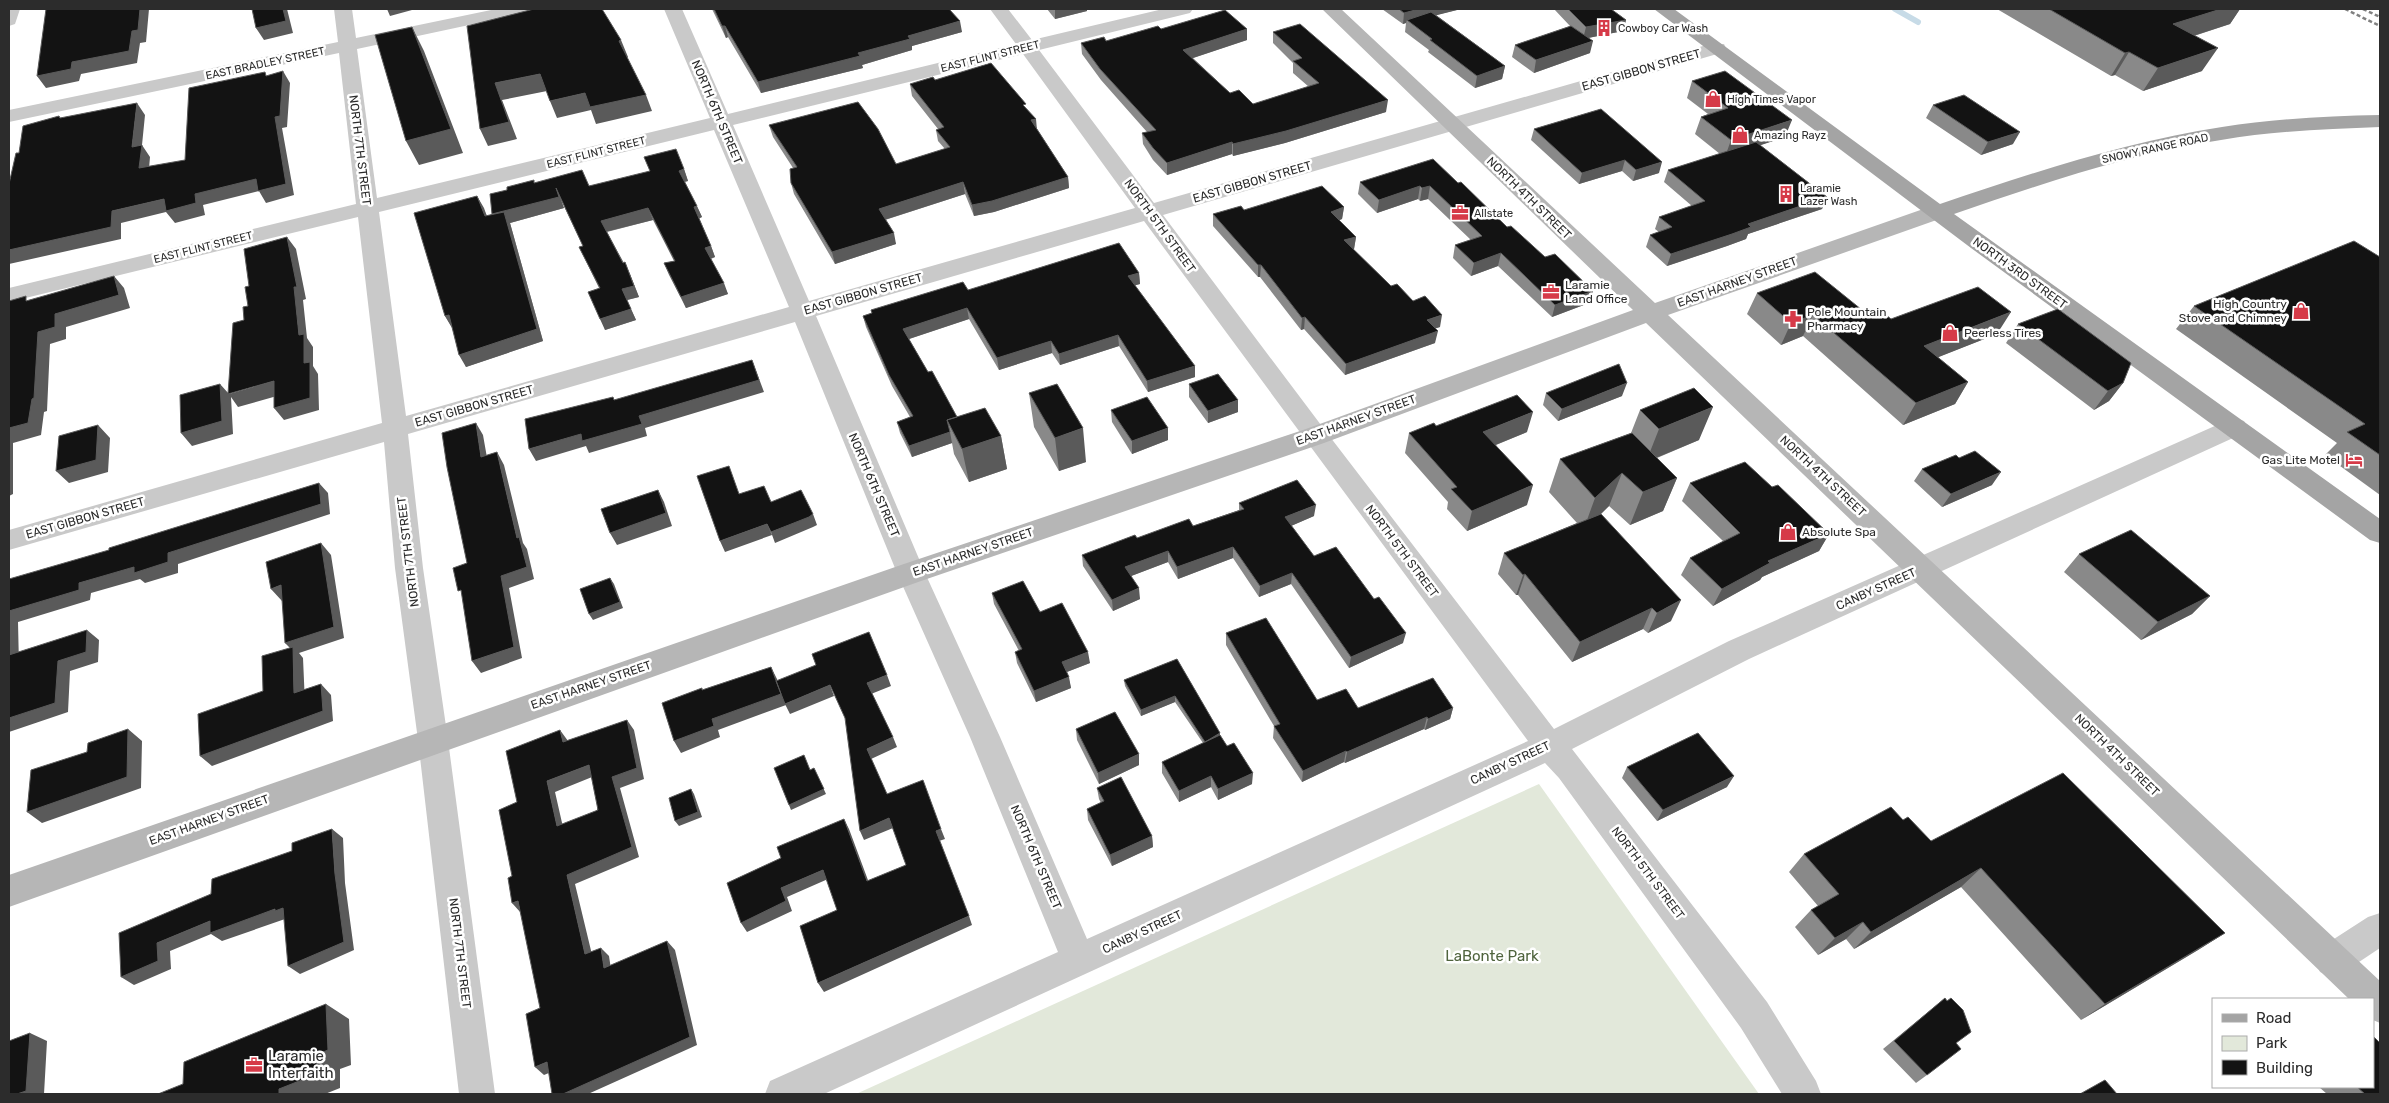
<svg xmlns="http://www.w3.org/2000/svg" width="2389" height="1103" viewBox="0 0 2389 1103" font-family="Rubik,sans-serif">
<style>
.green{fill:#e2e8da}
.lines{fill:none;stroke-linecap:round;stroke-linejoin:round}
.stream{stroke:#c7dbe7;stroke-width:6}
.street{fill:#c9c9c9;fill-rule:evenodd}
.secondary{fill:#b6b6b6;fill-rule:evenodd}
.primary{fill:#a4a4a4;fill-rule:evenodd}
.rail{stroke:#818181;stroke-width:2.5;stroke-dasharray:4 2.5;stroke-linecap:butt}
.wall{fill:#898989}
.shaded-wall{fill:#5a5a5a}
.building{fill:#131313;stroke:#5a5a5a;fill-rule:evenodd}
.labels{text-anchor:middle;stroke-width:5;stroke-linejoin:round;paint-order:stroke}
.far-poi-label{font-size:11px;fill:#2c2c2c;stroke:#fff;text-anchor:start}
.far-street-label{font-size:11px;fill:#2c2c2c;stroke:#fff}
.street-label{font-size:12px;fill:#2c2c2c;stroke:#fff}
.poi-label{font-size:12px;fill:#2c2c2c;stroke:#fff;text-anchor:start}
.near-park-label{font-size:15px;fill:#4f633d;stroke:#fff}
.near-poi-label{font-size:15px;fill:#2c2c2c;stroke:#fff;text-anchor:start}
</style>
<rect width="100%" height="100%" fill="#fff"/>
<path class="green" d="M 1539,784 L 1759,1094 L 856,1094 Z"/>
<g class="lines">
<path class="stream" d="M 1895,9 L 1918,22"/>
<path class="street" d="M 9,9 L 20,9 L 15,24 L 9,26 Z
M 334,9 L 352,9 L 356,38 L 496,9 L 530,9 L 527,13 L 521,14 L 357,49 L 377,198 L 710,118 L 664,9 L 682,9 L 728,114 L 1016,44 L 990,9 L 1008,9 L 1032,40 L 1163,9 L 1193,9 L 1190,13 L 1039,50 L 1154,203 L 1710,44 L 1724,44 L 1726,48 L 1724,52 L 1163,215 L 1324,429 L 1554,729 L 1729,641 L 2226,421 L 2235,418 L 2244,421 L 2248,427 L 2244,433 L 1749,659 L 1572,749 L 1767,1002 L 1816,1081 L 1821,1094 L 1782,1094 L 1741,1028 L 1559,778 L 1545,763 L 824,1094 L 765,1094 L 770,1081 L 1058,952 L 970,737 L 897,573 L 795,322 L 408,434 L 423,568 L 448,740 L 495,1094 L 459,1094 L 418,740 L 395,568 L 384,442 L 9,550 L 9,530 L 382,423 L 358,217 L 9,302 L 9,288 L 356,204 L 339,53 L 9,122 L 9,110 L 338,42 ZM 1023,54 L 1135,208 L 809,301 L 733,125 ZM 714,130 L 789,307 L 406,416 L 379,212 ZM 1144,221 L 1528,741 L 1087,939 L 1000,737 L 925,573 L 816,316 Z
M 2380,913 L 2380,948 L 2344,972 L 2332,977 L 2320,972 L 2315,960 L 2320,948 L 2368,917 Z"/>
<path class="secondary" d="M 1322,9 L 1341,9 L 1655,303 L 1929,207 L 1937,205 L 1945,207 L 1948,212 L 1945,217 L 1668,315 L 2380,981 L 2380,1023 L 2373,1020 L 2373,999 L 2349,999 L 1646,323 L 1324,443 L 921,581 L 9,907 L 9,875 L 901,565 L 1306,429 L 1633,310 Z"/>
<path class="primary" d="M 1654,9 L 1674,9 L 1940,204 C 2032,173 2125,142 2222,127 C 2274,119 2327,116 2380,115 L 2380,127 C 2327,129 2274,131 2221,140 C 2129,154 2041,184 1954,214 L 2380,519 L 2380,543 L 2370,540 L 1971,248 Z"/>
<path class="rail" d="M 2345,9 L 2380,26
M 2363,9 L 2380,17"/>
</g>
<path class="wall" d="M 712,9 L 951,9 L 951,11 L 962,32 L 912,46 L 912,50 L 862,65 L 863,68 L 761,93 L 728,37 L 726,38 Z
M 1047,9 L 1087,9 L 1087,11 L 1055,19 Z
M 1382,9 L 1461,9 L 1436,15 L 1505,66 L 1502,79 L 1475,88 L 1428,52 L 1429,50 L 1405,32 L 1406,23 L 1403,24 Z
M 1554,9 L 1611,9 L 1626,20 L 1623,31 L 1588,38 L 1590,53 L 1534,73 L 1512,57 L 1515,45 L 1570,26 Z
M 1997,9 L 2240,9 L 2230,24 L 2194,36 L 2202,71 L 2143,91 L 2115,75 L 2111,76 Z
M 1161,29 L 1247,29 L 1247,40 L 1193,58 L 1230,93 L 1253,104 L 1309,87 L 1293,73 L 1293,63 L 1273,43 L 1273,32 L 1386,112 L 1285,143 L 1233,156 L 1232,154 L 1167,175 L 1153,160 L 1143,144 L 1142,133 L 1147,132 L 1101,80 L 1082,54 L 1081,43 L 1106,41 Z
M 935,80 L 1027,109 L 1037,129 L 1068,177 L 1069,188 L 994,212 L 974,216 L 965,194 L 885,220 L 896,244 L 835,264 L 794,194 L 791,183 L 793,168 L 773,137 L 769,125 L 896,164 L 945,149 L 938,141 L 936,130 L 938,129 L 912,96 L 910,84 Z
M 1692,81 L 1785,137 L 1760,145 L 1827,197 L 1822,209 L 1748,234 L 1746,239 L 1727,246 L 1667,266 L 1646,247 L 1650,235 L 1659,232 L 1655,229 L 1659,217 L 1692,206 L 1664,182 L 1668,170 L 1720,154 L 1695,134 L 1701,117 L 1708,114 L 1687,98 Z
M 1933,105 L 2013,144 L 1981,155 L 1926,118 Z
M 1601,109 L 1659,173 L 1633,181 L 1622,171 L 1579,184 L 1531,140 L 1534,129 Z
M 684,169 L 688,181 L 685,182 L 702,217 L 699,218 L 711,246 L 715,257 L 711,259 L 728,294 L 686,308 L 669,275 L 664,263 L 674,261 L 653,220 L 607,232 L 630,274 L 639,297 L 627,300 L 636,320 L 605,330 L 599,288 L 579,247 L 583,246 L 561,200 L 564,208 L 510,223 L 543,341 L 466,367 L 452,327 L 445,316 L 477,196 L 487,216 L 492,214 L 535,183 L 589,186 Z
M 1360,182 L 1458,183 L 1507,227 L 1545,257 L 1593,291 L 1589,303 L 1552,317 L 1498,266 L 1471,276 L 1453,258 L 1455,245 L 1471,240 L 1428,199 L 1420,201 L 1418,199 L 1377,213 L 1358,194 Z
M 1344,207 L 1342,219 L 1339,220 L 1356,237 L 1354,249 L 1353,249 L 1391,286 L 1413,301 L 1440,327 L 1435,328 L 1435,343 L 1345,375 L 1304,329 L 1301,330 L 1260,277 L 1258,277 L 1213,226 L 1213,214 L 1244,210 Z
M 2380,257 L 2380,495 L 2325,455 L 2337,443 L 2176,329 L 2194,306 Z
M 1139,273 L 1140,284 L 1135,285 L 1195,377 L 1148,392 L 1119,346 L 1060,365 L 1052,353 L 999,370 L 969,319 L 909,339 L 928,372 L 957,417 L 1001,436 L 1007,469 L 969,482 L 954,454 L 952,443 L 912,457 L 900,433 L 897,422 L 910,417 L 892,386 L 866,327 L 863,316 L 872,313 L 871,310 L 968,290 Z
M 1757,293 L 1891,319 L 1997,334 L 1938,357 L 1968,382 L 1955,404 L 1903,425 L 1803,336 L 1781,345 L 1747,314 Z
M 2018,324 L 2123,383 L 2109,401 L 2094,410 L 2006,343 Z
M 1189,384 L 1238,412 L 1208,423 L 1189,397 Z
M 1029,393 L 1086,462 L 1059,471 L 1034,427 Z
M 1546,393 L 1622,396 L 1558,421 L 1543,405 Z
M 1111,410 L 1168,440 L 1132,454 L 1112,422 Z
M 1640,410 L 1699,440 L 1657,458 L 1677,478 L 1663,511 L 1630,525 L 1609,506 L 1601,514 L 1671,621 L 1648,633 L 1643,629 L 1572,662 L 1518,595 L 1516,595 L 1498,574 L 1504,553 L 1577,523 L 1549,492 L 1560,459 L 1631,433 Z
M 1436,426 L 1527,432 L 1496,445 L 1527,505 L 1467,531 L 1447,509 L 1448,502 L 1405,453 L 1409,433 Z
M 1959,458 L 1992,485 L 1942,507 L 1914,481 L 1922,469 Z
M 1690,483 L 1772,487 L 1829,534 L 1819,551 L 1762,577 L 1760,580 L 1713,606 L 1681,575 L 1690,558 L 1723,541 L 1682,501 Z
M 1239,503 L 1314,516 L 1291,526 L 1314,556 L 1403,643 L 1349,668 L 1291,584 L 1259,597 L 1233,558 L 1178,579 L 1168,562 L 1131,576 L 1140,599 L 1113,611 L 1083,566 L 1082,555 L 1137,538 L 1193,526 L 1239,510 Z
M 2079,554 L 2210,596 L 2192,614 L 2141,640 L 2064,572 Z
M 992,593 L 1040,612 L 1090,663 L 1067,672 L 1071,688 L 1036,702 L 1017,663 L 1015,652 L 1019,651 L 994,604 Z
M 1226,633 L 1317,700 L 1358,708 L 1453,708 L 1450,719 L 1425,730 L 1424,729 L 1345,763 L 1344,762 L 1302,782 L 1273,738 L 1274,726 L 1226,645 Z
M 1177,659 L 1220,733 L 1220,736 L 1252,784 L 1218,800 L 1211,787 L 1179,802 L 1162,773 L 1162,762 L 1203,743 L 1175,702 L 1141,716 L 1125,686 L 1124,680 Z
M 1076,729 L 1139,765 L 1099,784 L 1077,740 Z
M 1627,767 L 1727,787 L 1657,821 L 1622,778 Z
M 1097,788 L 1152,836 L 1153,847 L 1112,866 L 1088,820 L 1087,809 L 1101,803 L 1099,799 Z
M 1903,820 L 1931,841 L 2225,933 L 2198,950 L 2081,1020 L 1961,887 L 1854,949 L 1846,939 L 1818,955 L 1795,927 L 1811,910 L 1818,906 L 1789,872 L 1804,854 Z
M 1945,998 L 1947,1001 L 1956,1043 L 1927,1075 L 1916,1083 L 1883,1049 Z
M 2319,1087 L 2373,1087 L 2380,1094 L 2327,1094 Z"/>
<path class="shaded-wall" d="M 140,9 L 149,9 L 146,42 L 140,43 L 137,63 L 81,74 L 79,81 L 46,88 L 37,76 L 72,62 L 132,31 Z
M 283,9 L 287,9 L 293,33 L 264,40 L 256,28 Z
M 387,9 L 411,9 L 412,10 L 390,16 Z
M 1055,9 L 1087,9 L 1087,11 L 1055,19 Z
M 1419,9 L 1461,9 L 1410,22 L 1407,20 L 1406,23 L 1403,24 L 1404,13 Z
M 2221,9 L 2240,9 L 2230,24 L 2159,47 L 2173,24 Z
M 1626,20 L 1623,31 L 1583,39 L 1586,27 Z
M 960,21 L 962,32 L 912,46 L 912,50 L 862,65 L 863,68 L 761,93 L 758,82 L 858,53 L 908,36 Z
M 722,26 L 725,26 L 728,37 L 726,38 Z
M 412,27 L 424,51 L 463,153 L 419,165 L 406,141 Z
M 1247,29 L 1247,40 L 1184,61 L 1183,50 Z
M 621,40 L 628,57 L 625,58 L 619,41 Z
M 1593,41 L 1590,53 L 1534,73 L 1536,60 Z
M 2218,48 L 2202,71 L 2143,91 L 2158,68 Z
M 2129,52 L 2115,75 L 2111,76 L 2125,53 Z
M 1505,66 L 1502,79 L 1475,88 L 1477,76 Z
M 283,71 L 290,83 L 287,127 L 282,128 L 294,195 L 266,203 L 259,191 L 203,205 L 205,215 L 175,223 L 166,212 L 121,223 L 121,239 L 9,264 L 9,250 L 112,211 L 164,199 L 195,194 L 275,117 Z
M 540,74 L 547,91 L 502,100 L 517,139 L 488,146 L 480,129 L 495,83 Z
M 585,93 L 646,95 L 652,111 L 596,124 L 591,110 L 557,118 L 550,101 Z
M 1388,100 L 1386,112 L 1285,143 L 1233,156 L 1233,144 Z
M 137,103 L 145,115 L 142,145 L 150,157 L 148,180 L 139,168 L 132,147 Z
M 1036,119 L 1037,130 L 1031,120 Z
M 1792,120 L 1785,137 L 1725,157 L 1731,140 Z
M 2020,132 L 2013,144 L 1981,155 L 1988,142 Z
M 1232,142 L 1232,154 L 1167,175 L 1167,163 Z
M 1625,160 L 1622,171 L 1579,184 L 1582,173 Z
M 1662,162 L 1659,173 L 1633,181 L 1636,170 Z
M 684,169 L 688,181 L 683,182 L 679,171 Z
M 1068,177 L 1069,188 L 994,212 L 974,216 L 972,205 Z
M 963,182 L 965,194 L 881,221 L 879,209 Z
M 1420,186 L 1418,199 L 1377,213 L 1379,200 Z
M 1430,186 L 1428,199 L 1420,201 L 1422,188 Z
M 556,188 L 561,200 L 564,208 L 510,223 L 543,341 L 466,367 L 459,355 L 493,215 Z
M 477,196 L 484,208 L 491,228 L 485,216 Z
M 1827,197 L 1822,209 L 1748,234 L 1746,239 L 1727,246 L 1667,266 L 1671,254 L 1748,224 Z
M 697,206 L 702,217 L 698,219 L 694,207 Z
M 1344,207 L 1342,219 L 1330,224 L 1331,212 Z
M 648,208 L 653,220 L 605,232 L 601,221 Z
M 894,233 L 896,244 L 835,264 L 832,252 Z
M 287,237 L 296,249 L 306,299 L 303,300 L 307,338 L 313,347 L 313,366 L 318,374 L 319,410 L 284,420 L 274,408 L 304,363 L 299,335 Z
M 1356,237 L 1354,249 L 1343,252 L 1344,240 Z
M 711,246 L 715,257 L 709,259 L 705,248 Z
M 1501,253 L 1498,266 L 1471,276 L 1474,263 Z
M 625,262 L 639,297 L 627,300 L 622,289 Z
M 1258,265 L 1261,265 L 1260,277 L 1258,277 Z
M 1139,273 L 1140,284 L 1129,287 L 1128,276 Z
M 114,276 L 124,288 L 130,308 L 66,327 L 66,339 L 50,344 L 47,411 L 44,412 L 41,435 L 13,443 L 13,494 L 9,496 L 9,428 L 38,332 L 55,314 Z
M 724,283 L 728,294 L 686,308 L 681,297 Z
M 1593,291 L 1589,303 L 1552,317 L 1555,305 Z
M 967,308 L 969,319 L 906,340 L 903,329 Z
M 631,309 L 636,320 L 605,330 L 600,319 Z
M 2011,312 L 1997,334 L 1911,368 L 1924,346 Z
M 449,315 L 452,328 L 445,316 Z
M 1442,315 L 1440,327 L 1425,332 L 1427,320 Z
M 1813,315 L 1803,336 L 1781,345 L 1791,323 Z
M 1305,317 L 1304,329 L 1301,330 L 1302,318 Z
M 1438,331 L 1435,343 L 1345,375 L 1346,364 Z
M 1118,335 L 1119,346 L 1060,365 L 1059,354 Z
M 1051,341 L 1052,353 L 999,370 L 997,358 Z
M 752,360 L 764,392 L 645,428 L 647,436 L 589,453 L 586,446 L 536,461 L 529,449 L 639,416 Z
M 1195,366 L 1195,377 L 1148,392 L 1147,381 Z
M 274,381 L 284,394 L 238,407 L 231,397 L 233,434 L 192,446 L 181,433 L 220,384 L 229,394 Z
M 1968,382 L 1955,404 L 1903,425 L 1916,403 Z
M 1627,383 L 1622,396 L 1558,421 L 1562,409 Z
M 2123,383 L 2109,401 L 2094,410 L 2108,391 Z
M 1238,400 L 1238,412 L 1208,423 L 1208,411 Z
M 1713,407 L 1699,440 L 1646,462 L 1659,429 Z
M 1533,412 L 1527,432 L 1478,452 L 1483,432 Z
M 476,423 L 483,435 L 489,469 L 481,457 Z
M 98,425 L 110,438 L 108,472 L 69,483 L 56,471 Z
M 1083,428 L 1086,462 L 1059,471 L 1055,438 Z
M 1168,428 L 1168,440 L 1132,454 L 1132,441 Z
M 950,432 L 952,443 L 912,457 L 909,446 Z
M 1001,436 L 1007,469 L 969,482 L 962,449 Z
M 497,452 L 504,465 L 523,543 L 527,549 L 534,579 L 509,588 L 522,658 L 481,673 L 472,661 L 501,576 L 517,538 Z
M 2001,472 L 1992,485 L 1942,507 L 1951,494 Z
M 1622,473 L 1609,506 L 1583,531 L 1595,498 Z
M 1677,478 L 1663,511 L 1630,525 L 1643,492 Z
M 319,483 L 328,493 L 330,514 L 178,564 L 178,573 L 145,583 L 140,579 L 91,593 L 90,600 L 18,622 L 19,666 L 9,658 L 9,611 L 79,583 L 168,553 Z
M 1533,485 L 1527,505 L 1467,531 L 1472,511 Z
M 658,490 L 664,502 L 672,526 L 617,545 L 610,533 Z
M 1316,505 L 1314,516 L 1284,529 L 1285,517 Z
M 813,514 L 817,525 L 813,527 L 775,543 L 771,532 Z
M 767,524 L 772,535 L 725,552 L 720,541 Z
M 1829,534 L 1819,551 L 1762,577 L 1760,580 L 1713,606 L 1722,589 L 1768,561 Z
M 321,543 L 331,555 L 344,638 L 299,653 L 303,658 L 305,704 L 294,693 L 293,651 L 285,643 Z
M 1233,547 L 1233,558 L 1178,579 L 1177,567 Z
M 1168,551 L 1168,562 L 1126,578 L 1125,567 Z
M 1292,573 L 1291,584 L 1259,597 L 1260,586 Z
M 1525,574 L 1518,595 L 1516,595 L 1523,575 Z
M 610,578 L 614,584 L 623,608 L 593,620 L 589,614 Z
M 281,585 L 292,597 L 282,601 L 271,589 Z
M 1139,588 L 1140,599 L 1113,611 L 1112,600 Z
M 2210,596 L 2192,614 L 2141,640 L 2158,622 Z
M 1681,600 L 1671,621 L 1648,633 L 1657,613 Z
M 1652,608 L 1643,629 L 1572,662 L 1580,642 Z
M 87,630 L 99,640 L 98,662 L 70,671 L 68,712 L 9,732 L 9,718 L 58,661 Z
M 1406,633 L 1403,643 L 1349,668 L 1351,657 Z
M 1088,652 L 1090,663 L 1064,673 L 1062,662 Z
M 771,667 L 777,679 L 786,705 L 718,730 L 720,737 L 681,753 L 674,741 L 712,719 Z
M 887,675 L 891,686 L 871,694 L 867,683 Z
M 1069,677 L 1071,688 L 1036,702 L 1034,691 Z
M 321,684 L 331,695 L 333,721 L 212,766 L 200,756 Z
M 830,685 L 834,696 L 790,714 L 785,704 Z
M 1175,696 L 1175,702 L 1141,716 L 1141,710 Z
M 1453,708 L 1450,719 L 1425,730 L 1428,719 Z
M 1427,717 L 1424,729 L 1345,763 L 1347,752 Z
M 627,720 L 634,730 L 644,779 L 620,788 L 639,857 L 575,884 L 594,963 L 585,954 L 567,875 L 612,777 Z
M 128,729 L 142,741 L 141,788 L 42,823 L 27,812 Z
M 560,730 L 568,741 L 563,742 Z
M 1220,733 L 1220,738 L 1205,742 Z
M 893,737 L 897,747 L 871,759 L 867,749 Z
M 1346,751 L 1344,762 L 1302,782 L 1303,771 Z
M 1139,754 L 1139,765 L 1099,784 L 1098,773 Z
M 589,765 L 597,775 L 555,792 L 565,836 L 557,826 L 547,781 Z
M 814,768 L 826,794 L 791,810 L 789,805 Z
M 1253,773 L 1252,784 L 1218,800 L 1218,789 Z
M 1211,776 L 1211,787 L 1179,802 L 1179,791 Z
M 1734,776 L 1727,787 L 1657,821 L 1663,810 Z
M 691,789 L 694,794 L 702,817 L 679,826 L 675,821 Z
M 889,818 L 893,828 L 864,840 L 860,831 Z
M 844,819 L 849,829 L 872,891 L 867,881 Z
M 332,829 L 343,838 L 345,883 L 354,950 L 300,974 L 288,966 L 335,874 Z
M 941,829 L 945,839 L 939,841 L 936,831 Z
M 1152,836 L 1153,847 L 1112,866 L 1110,855 Z
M 1981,868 L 1961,887 L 1854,949 L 1871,932 Z
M 823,870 L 828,879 L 787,897 L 792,911 L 747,932 L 741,923 L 781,888 Z
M 518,901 L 521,913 L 512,903 Z
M 283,908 L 285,919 L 222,941 L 211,934 L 170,951 L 171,969 L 134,985 L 121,977 L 157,943 L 210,921 Z
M 969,916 L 972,925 L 824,992 L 818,983 Z
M 1863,922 L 1846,939 L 1818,955 L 1835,938 Z
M 2225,933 L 2198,950 L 2081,1020 L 2105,1004 Z
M 667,941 L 675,950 L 697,1045 L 588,1094 L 563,1094 Z
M 601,948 L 609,956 L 612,976 L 604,968 Z
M 326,1004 L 349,1019 L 351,1065 L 340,1069 L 340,1088 L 325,1094 L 279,1094 L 279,1089 L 316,1055 Z
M 30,1033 L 47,1041 L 44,1094 L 17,1094 Z
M 547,1062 L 556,1070 L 544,1075 L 535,1067 Z"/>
<path class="building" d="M 46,9 L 140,9 L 138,30 L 132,31 L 129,51 L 72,62 L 71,69 L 37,76 Z
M 252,9 L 283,9 L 286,21 L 256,28 Z
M 534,9 L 602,9 L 621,40 L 619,41 L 646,95 L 590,107 L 585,93 L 550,101 L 540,74 L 495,83 L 509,122 L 480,129 L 467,26 Z
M 714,9 L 949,9 L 960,21 L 908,36 L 910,39 L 858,53 L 860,56 L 758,82 L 725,26 L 722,26 Z
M 1399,9 L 1419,9 L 1404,13 Z
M 1568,9 L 1611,9 L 1626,20 L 1586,27 Z
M 2049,9 L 2221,9 L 2173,24 L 2218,48 L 2158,68 L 2129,52 L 2125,53 Z
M 1225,10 L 1247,29 L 1183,50 L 1230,93 L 1239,90 L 1253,104 L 1319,83 L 1293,61 L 1302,58 L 1273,32 L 1300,24 L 1388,100 L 1286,131 L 1233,144 L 1232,142 L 1167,163 L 1153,148 L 1142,133 L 1156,130 L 1100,69 L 1081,43 L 1104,37 L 1106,41 L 1158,26 L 1161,29 Z
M 1431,12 L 1505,66 L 1477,76 L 1430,40 L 1432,39 L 1407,20 Z
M 1571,26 L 1593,41 L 1536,60 L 1515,45 Z
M 412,27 L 451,129 L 406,141 L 375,35 Z
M 991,63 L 1026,104 L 1023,105 L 1036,119 L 1031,120 L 1068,177 L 992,201 L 972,205 L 963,182 L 879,209 L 894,233 L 832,252 L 791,183 L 790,169 L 797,167 L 769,125 L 858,102 L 878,129 L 896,164 L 950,147 L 936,130 L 944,127 L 910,84 L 933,77 L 935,80 Z
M 283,71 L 280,116 L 275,117 L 286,184 L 258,191 L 256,179 L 195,194 L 196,203 L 166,211 L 164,199 L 112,211 L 111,227 L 9,250 L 9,184 L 16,153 L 19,153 L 23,126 L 59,116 L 60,118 L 137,103 L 132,147 L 142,145 L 139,168 L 185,160 L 189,88 L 265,72 L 266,76 Z
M 1725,71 L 1792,120 L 1731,140 L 1701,117 L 1728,108 L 1692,81 Z
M 1964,95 L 2020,132 L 1988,142 L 1933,105 Z
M 1601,109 L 1662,162 L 1636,170 L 1625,160 L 1582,173 L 1534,129 Z
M 1756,142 L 1827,197 L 1748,224 L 1751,227 L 1732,234 L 1671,254 L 1650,235 L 1672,227 L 1659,217 L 1705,201 L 1668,170 Z
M 676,149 L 684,169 L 679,171 L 697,206 L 694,207 L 711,246 L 705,248 L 724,283 L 681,297 L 664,263 L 675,261 L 648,208 L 601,221 L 623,263 L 625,262 L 634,286 L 622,289 L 631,309 L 600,319 L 588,292 L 600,288 L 579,247 L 583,246 L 556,188 L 559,197 L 492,214 L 490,194 L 507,190 L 507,187 L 534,180 L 534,183 L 582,170 L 589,186 L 650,171 L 644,157 Z
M 1433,159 L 1458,183 L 1461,182 L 1507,227 L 1511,226 L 1545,257 L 1555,254 L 1593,291 L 1555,305 L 1501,253 L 1474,263 L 1455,245 L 1482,236 L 1430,186 L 1422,188 L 1420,186 L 1379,200 L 1360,182 Z
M 1322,186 L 1344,207 L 1331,212 L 1356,237 L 1344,240 L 1391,286 L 1397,284 L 1413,301 L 1425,296 L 1442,315 L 1427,320 L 1438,331 L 1346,364 L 1305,317 L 1302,318 L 1261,265 L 1258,265 L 1213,214 L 1241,206 L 1244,210 Z
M 477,196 L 485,216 L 504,212 L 537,329 L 459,355 L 449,315 L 445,316 L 414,213 Z
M 287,237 L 297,287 L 294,287 L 299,335 L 304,334 L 304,363 L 310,362 L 310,398 L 274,408 L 274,381 L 228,394 L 233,323 L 244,320 L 243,307 L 248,306 L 245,287 L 249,286 L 244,249 Z
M 2354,241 L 2380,257 L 2380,455 L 2347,432 L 2365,424 L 2194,306 Z
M 1119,243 L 1139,273 L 1128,276 L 1195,366 L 1147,381 L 1118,335 L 1059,354 L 1051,341 L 997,358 L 967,308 L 903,329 L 928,372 L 932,371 L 957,417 L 947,420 L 950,432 L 909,446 L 897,422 L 913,416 L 889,375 L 863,316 L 872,313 L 871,310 L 963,282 L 968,290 Z
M 1815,272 L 1867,314 L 1880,310 L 1891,319 L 1978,287 L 2011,312 L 1924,346 L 1968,382 L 1916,403 L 1813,315 L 1791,323 L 1757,293 Z
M 114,276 L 119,295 L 55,314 L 55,327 L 38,332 L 34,398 L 32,399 L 28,423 L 9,428 L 9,301 L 26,296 L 26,301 Z
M 2058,309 L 2131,363 L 2123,383 L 2108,391 L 2018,324 Z
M 752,360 L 759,380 L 639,416 L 642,424 L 582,441 L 581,434 L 529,449 L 525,419 L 613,397 L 614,400 Z
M 1619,364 L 1627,383 L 1562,409 L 1546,393 Z
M 1218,374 L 1238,400 L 1208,411 L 1189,384 Z
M 220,384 L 222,421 L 181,433 L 180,395 Z
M 1057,384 L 1083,428 L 1055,438 L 1029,393 Z
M 1694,388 L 1713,407 L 1659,429 L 1640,410 Z
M 1517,395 L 1533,412 L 1483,432 L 1533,485 L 1472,511 L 1451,489 L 1457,487 L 1409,433 L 1434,423 L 1436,426 Z
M 1147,397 L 1168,428 L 1132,441 L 1111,410 Z
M 985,408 L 1001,436 L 962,449 L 947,420 Z
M 476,423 L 481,457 L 497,452 L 517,538 L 519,537 L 527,567 L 501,576 L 514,647 L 472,661 L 461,590 L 458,591 L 453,568 L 467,563 L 447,467 L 442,433 Z
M 98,425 L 96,460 L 56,471 L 59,436 Z
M 1632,433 L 1677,478 L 1643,492 L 1622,473 L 1595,498 L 1560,459 Z
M 1975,451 L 2001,472 L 1951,494 L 1922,469 L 1956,455 L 1959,458 Z
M 1745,462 L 1772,487 L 1778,485 L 1829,534 L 1768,561 L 1770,563 L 1722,589 L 1690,558 L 1740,533 L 1690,483 Z
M 729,466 L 739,494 L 764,486 L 771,502 L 801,490 L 813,514 L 809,517 L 771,532 L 767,524 L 720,541 L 697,476 Z
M 1297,480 L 1316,505 L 1285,517 L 1314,556 L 1336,547 L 1374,599 L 1379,597 L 1406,633 L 1351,657 L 1292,573 L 1260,586 L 1233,547 L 1177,567 L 1168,551 L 1125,567 L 1139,588 L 1112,600 L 1082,555 L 1135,535 L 1137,538 L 1189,519 L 1193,526 L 1244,509 L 1239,503 Z
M 319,483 L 321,504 L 168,553 L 168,562 L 134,573 L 134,567 L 79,583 L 79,590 L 9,611 L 9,579 L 109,550 L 109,548 Z
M 658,490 L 666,513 L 610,533 L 601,509 Z
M 1601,514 L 1681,600 L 1657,613 L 1652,608 L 1580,642 L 1525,574 L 1523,575 L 1504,553 Z
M 2131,530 L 2210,596 L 2158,622 L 2079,554 Z
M 321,543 L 334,627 L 285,643 L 281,585 L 271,589 L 266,562 Z
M 610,578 L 620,602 L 589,614 L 580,589 Z
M 1023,581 L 1040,612 L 1062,603 L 1088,652 L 1062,662 L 1069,677 L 1034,691 L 1015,652 L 1022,649 L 992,593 Z
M 1266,618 L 1317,700 L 1346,689 L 1358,708 L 1433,678 L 1453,708 L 1428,719 L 1427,717 L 1347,752 L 1346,751 L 1303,771 L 1274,726 L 1280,724 L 1226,633 Z
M 87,630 L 86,652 L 58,661 L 55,703 L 9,718 L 9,655 Z
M 869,632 L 887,675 L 867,683 L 893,737 L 867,749 L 887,794 L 923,780 L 941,829 L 936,831 L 969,916 L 818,983 L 800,926 L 837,910 L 823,870 L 781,888 L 786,901 L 741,923 L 727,883 L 781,858 L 777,847 L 844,819 L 867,881 L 906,865 L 889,818 L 860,831 L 845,718 L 830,685 L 785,704 L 776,681 L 816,665 L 812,654 Z
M 293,647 L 294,693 L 321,684 L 323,711 L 200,756 L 198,714 L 263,691 L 262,656 Z
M 1177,659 L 1220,733 L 1205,742 L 1175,696 L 1141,710 L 1124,680 Z
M 771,667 L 781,694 L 712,719 L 714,726 L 674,741 L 662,703 L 702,688 L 702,690 Z
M 1115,712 L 1139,754 L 1098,773 L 1076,729 Z
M 627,720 L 637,768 L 612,777 L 632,847 L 567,875 L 585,954 L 601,948 L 604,968 L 667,941 L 690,1037 L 563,1094 L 552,1094 L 547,1062 L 535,1067 L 526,1014 L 540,1008 L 518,901 L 512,903 L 508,878 L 512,876 L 499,810 L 517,802 L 506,751 L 560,730 L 563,742 ZM 589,765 L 598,810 L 557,826 L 547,781 Z
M 128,729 L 127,777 L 27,812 L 31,770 L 87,752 L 88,743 Z
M 1698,733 L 1734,776 L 1663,810 L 1627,767 Z
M 1220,735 L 1227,746 L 1234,743 L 1253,773 L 1218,789 L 1211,776 L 1179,791 L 1162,762 Z
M 804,755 L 810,770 L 814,768 L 824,789 L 789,805 L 774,768 Z
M 2063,773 L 2225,933 L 2105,1004 L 1981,868 L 1871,932 L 1863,922 L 1835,938 L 1811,910 L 1839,894 L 1804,854 L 1891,807 L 1903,820 L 1908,817 L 1931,841 Z
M 1121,777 L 1152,836 L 1110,855 L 1087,809 L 1104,801 L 1097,788 Z
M 691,789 L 698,812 L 675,821 L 669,798 Z
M 332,829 L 335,874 L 344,942 L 288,966 L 283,908 L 275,911 L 275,909 L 210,933 L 210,921 L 157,943 L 158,961 L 121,977 L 119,933 L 211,894 L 212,879 L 292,851 L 292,843 Z
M 1945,998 L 1947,1001 L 1951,998 L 1963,1010 L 1971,1032 L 1956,1043 L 1961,1049 L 1927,1075 L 1894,1041 Z
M 326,1004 L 328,1050 L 316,1055 L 317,1074 L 279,1089 L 279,1094 L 158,1094 L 183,1084 L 184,1062 Z
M 30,1033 L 26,1091 L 17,1094 L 9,1094 L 9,1041 Z
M 2373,1036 L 2380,1043 L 2380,1094 L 2365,1094 L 2357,1087 L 2373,1087 Z
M 2105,1080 L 2117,1094 L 2080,1094 Z"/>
<defs>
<g id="building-bare" transform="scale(1.35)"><path d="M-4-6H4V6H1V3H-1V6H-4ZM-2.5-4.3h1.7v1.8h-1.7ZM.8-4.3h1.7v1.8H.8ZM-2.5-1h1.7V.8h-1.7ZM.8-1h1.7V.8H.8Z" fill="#d63a48" stroke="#fff" stroke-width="2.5" paint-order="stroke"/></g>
<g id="shop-bare" transform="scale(1.35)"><path d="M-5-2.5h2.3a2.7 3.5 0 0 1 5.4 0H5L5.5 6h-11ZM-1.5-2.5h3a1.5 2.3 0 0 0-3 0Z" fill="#d63a48" stroke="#fff" stroke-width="2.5" paint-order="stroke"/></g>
<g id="office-bare" transform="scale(1.35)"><path d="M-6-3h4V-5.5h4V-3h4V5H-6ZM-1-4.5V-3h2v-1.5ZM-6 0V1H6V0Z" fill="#d63a48" stroke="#fff" stroke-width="2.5" paint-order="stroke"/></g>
<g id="pharmacy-bare" transform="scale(1.35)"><path d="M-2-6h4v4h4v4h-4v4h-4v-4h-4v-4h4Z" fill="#d63a48" stroke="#fff" stroke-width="2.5" paint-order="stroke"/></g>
<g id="hotel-bare" transform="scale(1.35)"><path d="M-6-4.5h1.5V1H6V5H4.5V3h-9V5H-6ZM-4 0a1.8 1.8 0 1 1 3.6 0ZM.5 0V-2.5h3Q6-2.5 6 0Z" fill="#d63a48" stroke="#fff" stroke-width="2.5" paint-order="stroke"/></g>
</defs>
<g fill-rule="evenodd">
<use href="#building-bare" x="1604" y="28"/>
<use href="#shop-bare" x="1713" y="99"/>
<use href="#shop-bare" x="1740" y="135"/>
<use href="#building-bare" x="1786" y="194"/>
<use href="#office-bare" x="1460" y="213"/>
<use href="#office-bare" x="1551" y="292"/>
<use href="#shop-bare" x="2301" y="311"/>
<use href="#pharmacy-bare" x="1793" y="319"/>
<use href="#shop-bare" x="1950" y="333"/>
<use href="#hotel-bare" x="2354" y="460"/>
<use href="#shop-bare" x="1788" y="532"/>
<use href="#office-bare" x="254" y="1065"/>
</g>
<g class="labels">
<g class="far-poi-label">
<text x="1618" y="32">Cowboy Car Wash</text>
<text x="1727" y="103">High Times Vapor</text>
<text x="1754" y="139">Amazing Rayz</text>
<text x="1800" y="192">Laramie<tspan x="1800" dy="13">Lazer Wash</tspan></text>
<text x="1474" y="217">Allstate</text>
</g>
<g class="far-street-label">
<text transform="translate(990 56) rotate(-14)" y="4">EAST FLINT STREET</text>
<text transform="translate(265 63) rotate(-12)" y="4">EAST BRADLEY STREET</text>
<text transform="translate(2155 148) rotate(-12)" y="4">SNOWY RANGE ROAD</text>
<text transform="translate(596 152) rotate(-14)" y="4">EAST FLINT STREET</text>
<text transform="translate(203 247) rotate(-14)" y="4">EAST FLINT STREET</text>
</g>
<g class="street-label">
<text transform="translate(1641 70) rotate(-16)" y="4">EAST GIBBON STREET</text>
<text transform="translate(717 112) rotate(67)" y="4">NORTH 6TH STREET</text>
<text transform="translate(360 150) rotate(83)" y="4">NORTH 7TH STREET</text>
<text transform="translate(1252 182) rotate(-16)" y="4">EAST GIBBON STREET</text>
<text transform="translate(1529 198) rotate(44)" y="4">NORTH 4TH STREET</text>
<text transform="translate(1160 226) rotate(54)" y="4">NORTH 5TH STREET</text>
<text transform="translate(2020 273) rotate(36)" y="4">NORTH 3RD STREET</text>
<text transform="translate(1737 282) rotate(-20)" y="4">EAST HARNEY STREET</text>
<text transform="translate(863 294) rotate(-16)" y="4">EAST GIBBON STREET</text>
<text transform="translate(474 406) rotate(-16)" y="4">EAST GIBBON STREET</text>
<text transform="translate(1356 420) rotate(-20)" y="4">EAST HARNEY STREET</text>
<text transform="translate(1823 476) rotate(43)" y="4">NORTH 4TH STREET</text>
<text transform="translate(874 485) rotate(67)" y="4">NORTH 6TH STREET</text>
<text transform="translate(85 518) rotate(-16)" y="4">EAST GIBBON STREET</text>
<text transform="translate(1402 551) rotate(53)" y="4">NORTH 5TH STREET</text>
<text transform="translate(408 552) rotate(-97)" y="4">NORTH 7TH STREET</text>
<text transform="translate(973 552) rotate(-19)" y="4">EAST HARNEY STREET</text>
<text transform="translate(1876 589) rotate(-24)" y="4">CANBY STREET</text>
<text transform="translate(591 685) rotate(-19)" y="4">EAST HARNEY STREET</text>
<text transform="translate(2117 755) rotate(44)" y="4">NORTH 4TH STREET</text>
<text transform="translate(1510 763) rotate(-25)" y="4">CANBY STREET</text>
<text transform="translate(209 820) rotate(-20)" y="4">EAST HARNEY STREET</text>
<text transform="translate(1036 857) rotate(67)" y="4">NORTH 6TH STREET</text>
<text transform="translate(1648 873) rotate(53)" y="4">NORTH 5TH STREET</text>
<text transform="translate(1142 932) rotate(-25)" y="4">CANBY STREET</text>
<text transform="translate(460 953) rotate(83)" y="4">NORTH 7TH STREET</text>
</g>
<g class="poi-label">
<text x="1565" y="289">Laramie<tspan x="1565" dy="14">Land Office</tspan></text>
<text x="2287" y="308" text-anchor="end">High Country<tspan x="2287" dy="14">Stove and Chimney</tspan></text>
<text x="1807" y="316">Pole Mountain<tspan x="1807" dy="14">Pharmacy</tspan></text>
<text x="1964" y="337">Peerless Tires</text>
<text x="2340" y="464" text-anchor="end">Gas Lite Motel</text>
<text x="1802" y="536">Absolute Spa</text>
</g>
<g class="near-park-label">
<text x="1492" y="961">LaBonte Park</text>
</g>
<g class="near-poi-label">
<text x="268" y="1061">Laramie<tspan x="268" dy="17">Interfaith</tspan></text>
</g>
</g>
<rect width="2389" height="1103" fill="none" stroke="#2c2c2c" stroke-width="20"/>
<rect x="2212" y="998" width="162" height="90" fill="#ffffff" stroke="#ababab"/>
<rect x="2222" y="1014" width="25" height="8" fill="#a4a4a4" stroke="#ababab"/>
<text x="2256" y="1023" font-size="15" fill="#2c2c2c">Road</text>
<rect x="2222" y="1036" width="25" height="15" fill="#e2e8da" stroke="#ababab"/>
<text x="2256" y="1048" font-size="15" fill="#2c2c2c">Park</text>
<rect x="2222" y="1060" width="25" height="15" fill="#131313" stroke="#ababab"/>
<text x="2256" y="1073" font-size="15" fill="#2c2c2c">Building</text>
</svg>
